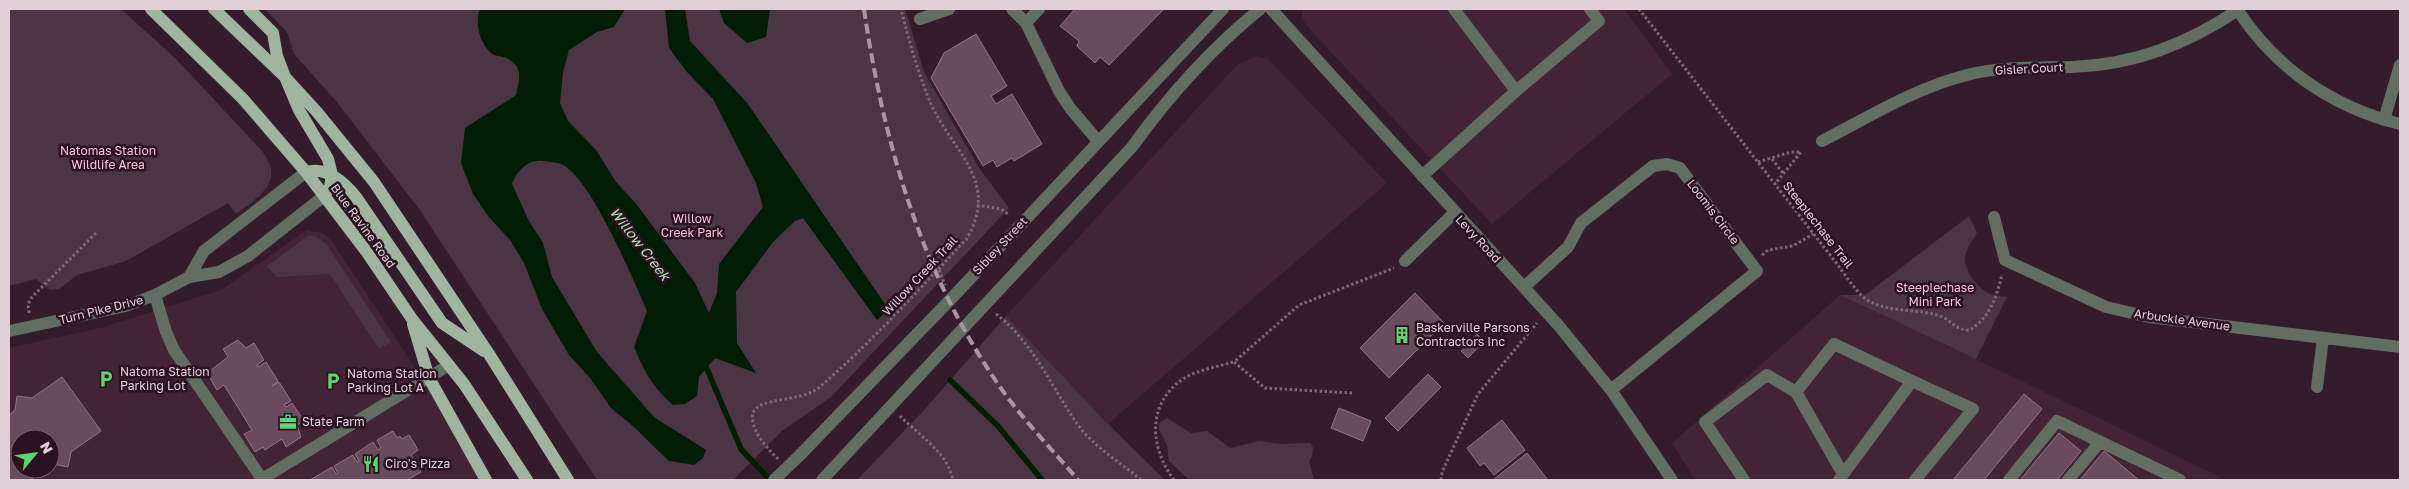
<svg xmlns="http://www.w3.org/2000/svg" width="2409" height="489" viewBox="0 0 2409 489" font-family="'Golos Text',sans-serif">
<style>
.built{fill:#432435;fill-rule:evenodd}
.green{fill:#4c3542}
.water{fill:#011d05}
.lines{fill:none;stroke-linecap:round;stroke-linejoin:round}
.stream{stroke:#011d05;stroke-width:5.5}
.building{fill:#694c5b;stroke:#947586}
.path{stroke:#7f6975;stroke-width:3;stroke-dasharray:2.5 2.5;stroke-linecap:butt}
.minor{stroke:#626d63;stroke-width:12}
.major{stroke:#9fb5a0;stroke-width:12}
.rail{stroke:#aa96a0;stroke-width:4;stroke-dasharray:10 5;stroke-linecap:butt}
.minor-bridge{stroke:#626d63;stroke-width:12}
.labels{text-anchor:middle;stroke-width:5;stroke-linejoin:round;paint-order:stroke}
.street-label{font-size:12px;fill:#e2d0d9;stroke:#2a1220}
.park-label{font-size:12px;fill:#f8c3df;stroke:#2a1220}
.poi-label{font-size:12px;fill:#e2d0d9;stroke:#2a1220;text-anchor:start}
.water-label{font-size:14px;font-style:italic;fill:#b0e5b3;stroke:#2a1220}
</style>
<rect width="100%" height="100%" fill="#351c2a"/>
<path class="built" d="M 1303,9 L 1624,9 L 1672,74 L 1492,224 L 1314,34 L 1302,19 Z
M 1256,56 L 1268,59 L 1387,183 L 1108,424 L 1006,316 L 1237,65 Z
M 307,230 L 323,233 L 331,240 L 433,395 L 482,480 L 9,480 L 9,348 L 100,328 L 221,290 ZM 20,439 L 50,439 L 50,469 L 20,469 Z
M 1840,295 L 1976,359 L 2226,480 L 1695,480 L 1672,443 Z"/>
<path class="green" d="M 9,9 L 121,9 L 177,60 L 262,151 C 286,182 258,197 236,214 L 228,203 L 126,261 L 77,275 L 59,289 L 50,290 L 36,279 L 9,286 Z
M 265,9 L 905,9 L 924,72 L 979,168 L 1009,208 L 831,397 L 783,430 L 733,480 L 597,480 L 419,209 L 337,102 L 294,54 L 287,32 Z
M 1969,216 L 1977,233 C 1972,241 1966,248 1965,258 C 1964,270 1977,287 1988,293 C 1993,296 2001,296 2007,297 L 1976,359 L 1840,295 L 1865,295 Z
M 309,235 L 317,237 L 327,245 L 391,342 L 379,349 L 330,274 L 276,277 L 267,266 Z
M 1006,316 L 1108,424 L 1165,480 L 857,480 L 926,408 Z
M 1167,418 L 1191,433 L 1207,431 L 1230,448 L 1259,441 L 1283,444 L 1310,443 L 1313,447 L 1312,456 L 1309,462 L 1314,480 L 1189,480 L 1169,461 L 1167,445 L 1159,430 L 1159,423 Z"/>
<path class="water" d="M 480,9 L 625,9 L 614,27 L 597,32 L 569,50 L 563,72 L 560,103 L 568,121 L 596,150 L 616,182 L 637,205 L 695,283 L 709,313 L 717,293 L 719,264 L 763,207 L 756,183 L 713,99 L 687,72 L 669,48 L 665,9 L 685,9 L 690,41 L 748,104 L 889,310 L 877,320 L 803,218 L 795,221 L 773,242 L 736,292 L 737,343 L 756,373 L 715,358 L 699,377 L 697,396 L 685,404 L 673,405 C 652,386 645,373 634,347 L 647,311 C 634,281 589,174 561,164 C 556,162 548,162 542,161 C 527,159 517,172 512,184 L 529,221 L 543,243 L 552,277 L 597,352 L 654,417 L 706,450 L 703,458 L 694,465 L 669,461 L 634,427 L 611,408 L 590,378 L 569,355 L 542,309 L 524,263 L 510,240 L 488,216 L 473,194 L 461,163 L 465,128 L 516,95 C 520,79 523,65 506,58 C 501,56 494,56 491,53 C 479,42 475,23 480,9 Z
M 719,9 L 770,9 L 766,37 L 747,43 L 724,23 Z"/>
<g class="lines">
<path class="stream" d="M 704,362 L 741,449 L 770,480
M 950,380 L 998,426 L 1042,480"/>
</g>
<path class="building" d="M 1075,9 L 1164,9 L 1109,65 L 1100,57 L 1095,63 L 1077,46 L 1079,41 L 1060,26 Z
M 976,34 L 1007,86 L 991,96 L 996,104 L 1012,94 L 1042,144 L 1014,161 L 1012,158 L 997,167 L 993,160 L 983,166 L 931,78 L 944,53 Z
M 1415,293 L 1444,323 L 1389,378 L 1360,348 Z
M 1477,334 L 1484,341 L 1468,358 L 1461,351 Z
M 238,340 L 246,348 L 254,343 L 264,360 L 257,365 L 258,367 L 266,362 L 278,381 L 272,386 L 279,382 L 291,401 L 284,405 L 286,407 L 292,403 L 304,421 L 297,425 L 301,437 L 286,447 L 282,439 L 265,450 L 263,447 L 255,452 L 244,434 L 252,430 L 224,385 L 217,390 L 207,373 L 228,357 L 223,349 Z
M 1428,374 L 1441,387 L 1398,431 L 1385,418 Z
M 62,377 L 101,431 L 71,452 L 68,467 L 53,464 L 50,466 L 50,439 L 20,439 L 20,469 L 46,469 L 30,480 L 9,480 L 9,415 L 15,410 L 17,396 L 32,398 Z
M 2024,394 L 2042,409 L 1984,480 L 1953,480 Z
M 1339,408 L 1371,421 L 1363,441 L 1331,428 Z
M 1502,420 L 1525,450 L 1494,475 L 1484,463 L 1480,466 L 1467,448 Z
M 393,431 L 397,438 L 400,436 L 402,439 L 409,435 L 418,450 L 411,455 L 421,472 L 407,480 L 310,480 L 332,467 L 336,474 L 338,473 L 334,466 L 353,455 L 357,462 L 359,461 L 355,454 L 373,442 L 378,450 L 381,448 L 377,440 Z
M 2059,433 L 2081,451 L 2057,480 L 2020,480 Z
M 2104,451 L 2139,480 L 2080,480 Z
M 1527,453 L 1548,480 L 1493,480 Z"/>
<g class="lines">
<path class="path" d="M 1639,9 L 1837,264 C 1846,276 1855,291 1867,300 C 1888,313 1917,308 1940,316 C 1952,320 1956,331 1970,330 C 1990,317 1997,296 2002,274
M 1772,159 L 1783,173
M 1758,162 L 1791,152 L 1801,152 L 1775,184
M 977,205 L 1001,209 L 1008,214
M 1762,255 L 1768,250 L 1793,246 L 1813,234
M 939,270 L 945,285
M 29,313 L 28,304 L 32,297 L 97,232
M 996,314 C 1034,343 1051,387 1078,425 C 1094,447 1120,462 1141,480
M 1352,393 L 1265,388 L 1234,362 L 1299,305 L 1394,268
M 900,416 C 919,435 947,452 953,480
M 778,459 C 768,449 749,429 753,413 C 759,396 803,403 821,386 C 860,352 896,314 932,276 C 944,264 954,251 966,240 C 1001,181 953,153 931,104 C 918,73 909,41 901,9
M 1174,480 C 1150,448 1146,404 1183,379 C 1197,370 1217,367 1233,362
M 1441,480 L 1442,472 L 1478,394 L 1537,323"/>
<path class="minor" d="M 1012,9 L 1026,23 L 1039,9
M 1271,9 L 1559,326 L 1611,390 L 1672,480
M 2237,9 C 2275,68 2332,107 2400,124
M 920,19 L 949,9
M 1026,23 L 1059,91 L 1070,108 L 1098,141
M 1516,91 L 1599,21 L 1590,9
M 2384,120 L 2400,65
M 1822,141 C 1869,117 1915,88 1967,75 C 2002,66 2036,68 2072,67 C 2134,65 2187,44 2238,10
M 1422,176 L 1516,91 L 1454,9
M 1994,217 L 2005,260 L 2106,307 L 2149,317 L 2400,347
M 1405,261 L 1454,213
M 189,277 L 204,251 L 306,172
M 1524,287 L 1568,247 L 1581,223 L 1653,166 L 1667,164 L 1680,168 L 1757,271 L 1611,390
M 155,295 L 166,332 L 174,350 L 262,479 L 449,365
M 9,331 L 126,306 L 155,295 L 189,277 L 219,272 L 248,256 L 324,196
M 1912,381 L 1973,409 L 1915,480
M 2317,387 L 2323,338
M 1796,392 L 1843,474
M 800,455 L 950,300 L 1223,9
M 822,480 L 1132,147 C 1168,97 1212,48 1260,9
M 1744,480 L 1705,422 L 1767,375 L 1796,392 L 1834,344 L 1912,381 L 1839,480
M 2009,480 L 2057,421 L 2180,480
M 2068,480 L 2100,442"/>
<path class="major" d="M 151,9 L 243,99 L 306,172 L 366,251 L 412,319 L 464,384 L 527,480
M 214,9 L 285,77 L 317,112 L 374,182 L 489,354 L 568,480
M 249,9 L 273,33 L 277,56 L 285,77 L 299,110 L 328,159 L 332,175 L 330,187 L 324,196
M 306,172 C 327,166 344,182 356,197 L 442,323 L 484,351
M 413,324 L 429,378 L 486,480"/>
<path class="rail" d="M 864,9 C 883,140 921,273 998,384 C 1021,418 1052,449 1078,480"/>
<path class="minor-bridge" d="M 774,480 L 800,455"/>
</g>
<defs>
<g id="building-bare" transform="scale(1.35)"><path d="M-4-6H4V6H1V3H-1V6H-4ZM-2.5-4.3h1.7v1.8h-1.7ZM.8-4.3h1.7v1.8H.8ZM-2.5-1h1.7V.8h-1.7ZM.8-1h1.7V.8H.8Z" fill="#5dd56d" stroke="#2a1220" stroke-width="2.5" paint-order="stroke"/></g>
<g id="parking-bare" transform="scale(1.35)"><path d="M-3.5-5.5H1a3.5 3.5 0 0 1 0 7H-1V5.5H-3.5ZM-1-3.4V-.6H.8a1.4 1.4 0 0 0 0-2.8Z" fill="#5dd56d" stroke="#2a1220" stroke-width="2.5" paint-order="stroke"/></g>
<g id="office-bare" transform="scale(1.35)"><path d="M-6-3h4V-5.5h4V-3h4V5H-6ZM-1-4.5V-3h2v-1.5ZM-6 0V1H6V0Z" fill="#5dd56d" stroke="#2a1220" stroke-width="2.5" paint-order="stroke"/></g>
<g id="restaurant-bare" transform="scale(1.35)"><path d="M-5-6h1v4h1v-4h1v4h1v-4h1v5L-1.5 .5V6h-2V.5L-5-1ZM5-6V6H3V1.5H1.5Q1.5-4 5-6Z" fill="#5dd56d" stroke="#2a1220" stroke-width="2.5" paint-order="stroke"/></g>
</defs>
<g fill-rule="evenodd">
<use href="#building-bare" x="1402" y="335"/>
<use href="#parking-bare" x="106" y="379"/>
<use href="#parking-bare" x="333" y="381"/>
<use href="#office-bare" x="288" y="422"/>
<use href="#restaurant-bare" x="371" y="464"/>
</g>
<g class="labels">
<g class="street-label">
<text transform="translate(2029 69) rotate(-3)" y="4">Gisler Court</text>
<text transform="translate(1713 212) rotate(53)" y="4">Loomis Circle</text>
<text transform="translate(1818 225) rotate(52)" y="4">Steeplechase Trail</text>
<text transform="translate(363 226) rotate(54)" y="4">Blue Ravine Road</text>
<text transform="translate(1478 239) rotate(47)" y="4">Levy Road</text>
<text transform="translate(1000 246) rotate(-47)" y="4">Sibley Street</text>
<text transform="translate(920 276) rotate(-47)" y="4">Willow Creek Trail</text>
<text transform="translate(101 310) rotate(-14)" y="4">Turn Pike Drive</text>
<text transform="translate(2182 320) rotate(8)" y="4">Arbuckle Avenue</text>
</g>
<g class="park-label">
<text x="108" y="155">Natomas Station<tspan x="108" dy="14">Wildlife Area</tspan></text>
<text x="692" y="223">Willow<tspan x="692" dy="14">Creek Park</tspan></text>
<text x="1935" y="292">Steeplechase<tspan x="1935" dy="14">Mini Park</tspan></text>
</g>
<g class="poi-label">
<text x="1416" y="332">Baskerville Parsons<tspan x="1416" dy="14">Contractors Inc</tspan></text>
<text x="120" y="376">Natoma Station<tspan x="120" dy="14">Parking Lot</tspan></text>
<text x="347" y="378">Natoma Station<tspan x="347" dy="14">Parking Lot A</tspan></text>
<text x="302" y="426">State Farm</text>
<text x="385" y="468">Ciro's Pizza</text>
</g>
<g class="water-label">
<text transform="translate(640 244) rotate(52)" y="5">Willow Creek</text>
</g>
</g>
<rect width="2409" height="489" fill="none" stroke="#e2d0d9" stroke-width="20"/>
<g transform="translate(35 454) rotate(61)"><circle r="24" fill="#2a1220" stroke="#745e6a"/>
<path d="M0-4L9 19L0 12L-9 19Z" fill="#5dd56d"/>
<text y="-8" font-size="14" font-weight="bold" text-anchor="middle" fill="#e2d0d9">N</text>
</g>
</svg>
